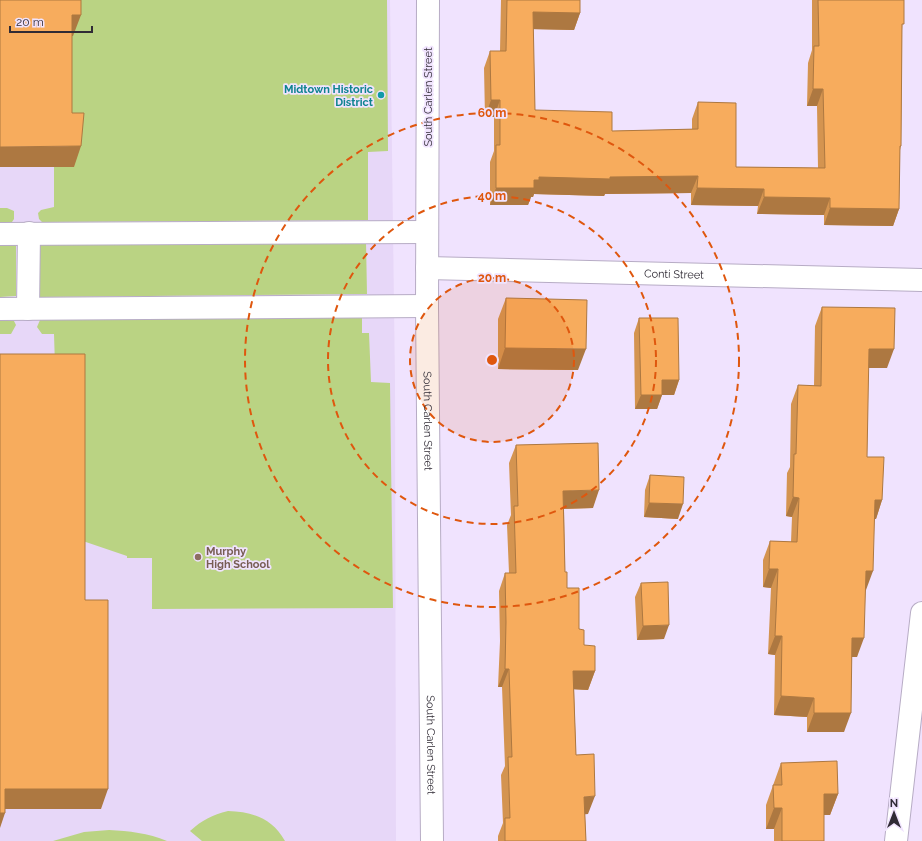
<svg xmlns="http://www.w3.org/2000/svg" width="922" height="841" viewBox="0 0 922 841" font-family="Raleway,sans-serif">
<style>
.built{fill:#e7d7f8}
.green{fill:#bad383}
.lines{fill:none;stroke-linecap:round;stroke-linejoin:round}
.minor-casing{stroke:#b7acc5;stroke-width:24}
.minor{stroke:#fff;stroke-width:22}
.wall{fill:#d49450}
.shaded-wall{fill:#ad7841}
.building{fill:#f7ac5d;stroke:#ad7841}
.ring{fill:none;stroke:#df570e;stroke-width:2;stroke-dasharray:7 5}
.culture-dot{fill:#0f9aa8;stroke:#f0e3fe;stroke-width:1.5}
.education-dot{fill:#8d6e63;stroke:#f0e3fe;stroke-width:1.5}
.labels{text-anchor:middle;stroke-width:3.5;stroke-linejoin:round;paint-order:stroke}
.culture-label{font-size:11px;font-weight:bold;fill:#0d838f;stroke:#f0e3fe;text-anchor:end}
.street-label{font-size:11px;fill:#302b35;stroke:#f0e3fe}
.education-label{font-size:11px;font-weight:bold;fill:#785e54;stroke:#f0e3fe;text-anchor:start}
.centre{fill:#df570e;stroke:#f0e3fe;stroke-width:2}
.ring-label{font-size:12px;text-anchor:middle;font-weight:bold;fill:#df570e;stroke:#f0e3fe;stroke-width:3.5;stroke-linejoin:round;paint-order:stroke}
</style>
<rect width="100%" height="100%" fill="#f0e3fe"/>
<path class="built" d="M 0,0 L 390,0 L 395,381 L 396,841 L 0,841 Z"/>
<path class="green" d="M 0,0 L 387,0 L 388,151 L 368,152 L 368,220 L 42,222 L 39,219 L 38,213 L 41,210 L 54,207 L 54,167 L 74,167 L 65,134 L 64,36 L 73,36 Z
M 0,208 L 7,208 L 14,211 L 14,219 L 12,222 L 0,222 Z
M 366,241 L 367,294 L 40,297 L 40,243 Z
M 0,244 L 16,244 L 16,296 L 0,297 Z
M 44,317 L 362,318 L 362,333 L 369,333 L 371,382 L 390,383 L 393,608 L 152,609 L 152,558 L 127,558 L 127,556 L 77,539 L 55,366 L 54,334 L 42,334 L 37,327 L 40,320 Z
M 0,319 L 14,321 L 16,325 L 11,334 L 0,334 L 0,361 Z
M 228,811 C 253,812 272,818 285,841 L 202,841 L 190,831 C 202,820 212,815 228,811 Z
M 109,830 C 129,831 148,833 167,841 L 53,841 L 84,832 Z"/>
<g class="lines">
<g class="minor-casing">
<g id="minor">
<path id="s1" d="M 428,0 L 427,306 L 432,841"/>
<path d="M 0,234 L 427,232"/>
<path id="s2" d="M 427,268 L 922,280"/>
<path d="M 0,309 L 427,306"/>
<path d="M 28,309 L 29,233"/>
<path d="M 896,841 L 922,613"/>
</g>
</g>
<use href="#minor" class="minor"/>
</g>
<path class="wall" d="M 501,0 L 580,0 L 580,13 L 574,30 L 533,29 L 535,110 L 612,131 L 692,129 L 692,119 L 698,102 L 736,167 L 818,168 L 817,106 L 807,106 L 808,63 L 812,50 L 812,0 L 904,0 L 902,30 L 901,146 L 900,150 L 899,209 L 893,226 L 824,225 L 824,215 L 757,214 L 758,206 L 691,205 L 691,193 L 605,194 L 604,196 L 534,194 L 533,197 L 531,197 L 528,205 L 490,205 L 490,162 L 494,151 L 494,117 L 485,117 L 484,68 L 490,51 L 500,51 Z
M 506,298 L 578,370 L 498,369 L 498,319 Z
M 822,307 L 887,368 L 868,368 L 867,457 L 882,500 L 876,519 L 874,519 L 857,657 L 852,657 L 844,732 L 807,732 L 807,717 L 774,715 L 775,655 L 768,654 L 771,588 L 763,587 L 763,560 L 770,541 L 791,542 L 792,517 L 786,516 L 787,473 L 790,467 L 791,404 L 798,385 L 814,386 L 815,326 Z
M 639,318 L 679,380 L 674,395 L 662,395 L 657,409 L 635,409 L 634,333 Z
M 516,445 L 593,508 L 564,509 L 565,572 L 567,588 L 584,645 L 595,671 L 588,690 L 574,689 L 576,755 L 588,814 L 585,814 L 586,841 L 498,841 L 498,836 L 503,823 L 501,775 L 505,766 L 502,687 L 498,687 L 500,641 L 499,591 L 505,573 L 509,573 L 507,525 L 511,515 L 509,463 Z
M 650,475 L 678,519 L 644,517 L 645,490 Z
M 641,583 L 664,639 L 637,640 L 635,597 Z
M 781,763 L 838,794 L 830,815 L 824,815 L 824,841 L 774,841 L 774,829 L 766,829 L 766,805 Z"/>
<path class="shaded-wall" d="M 533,12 L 580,13 L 574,30 L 527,29 Z
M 72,15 L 81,15 L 73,36 L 64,36 Z
M 813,89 L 823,89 L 817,106 L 807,106 Z
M 491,100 L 500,100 L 494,117 L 485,117 Z
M 81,146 L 74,167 L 0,167 L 0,147 Z
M 698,176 L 691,193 L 605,194 L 604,196 L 534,194 L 533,197 L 531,197 L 528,205 L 490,205 L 496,188 L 534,180 L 539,177 Z
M 697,188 L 764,189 L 758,206 L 691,205 Z
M 764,197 L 830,198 L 824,215 L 757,214 Z
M 830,208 L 899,209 L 893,226 L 824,225 Z
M 505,348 L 586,349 L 578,370 L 498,369 Z
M 869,349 L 894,349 L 887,368 L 862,368 Z
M 662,380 L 679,380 L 674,395 L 662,395 L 657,409 L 635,409 L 641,395 Z
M 599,490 L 593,508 L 557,509 L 563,491 Z
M 793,497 L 799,498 L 792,517 L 786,516 Z
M 875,500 L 882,500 L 876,519 L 868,519 Z
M 649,503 L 683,504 L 678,519 L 644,517 Z
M 769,569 L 778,569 L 771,588 L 763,587 Z
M 866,571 L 873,571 L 866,590 Z
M 669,625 L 664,639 L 637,640 L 643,626 Z
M 775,636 L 782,636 L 775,655 L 768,654 Z
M 852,638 L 864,638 L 857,657 L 846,657 Z
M 505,669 L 509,669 L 502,687 L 498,687 Z
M 573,671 L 595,671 L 588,690 L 567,689 Z
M 781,696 L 814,698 L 807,717 L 774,715 Z
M 814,713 L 851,713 L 844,732 L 807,732 Z
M 5,789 L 108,789 L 101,809 L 0,809 Z
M 824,794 L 838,794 L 830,815 L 816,815 Z
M 595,796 L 588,814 L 578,815 L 584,797 Z
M 774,808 L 782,808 L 774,829 L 766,829 Z
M 0,813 L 5,813 L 0,828 Z"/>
<path class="building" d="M 0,0 L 81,0 L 81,15 L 72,15 L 72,113 L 84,113 L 81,146 L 0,147 Z
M 507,0 L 580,0 L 580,13 L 533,12 L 535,110 L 612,112 L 612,131 L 698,129 L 698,102 L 736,103 L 736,167 L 825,168 L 823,89 L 813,89 L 814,46 L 819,46 L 818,0 L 904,0 L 904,24 L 902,24 L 901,146 L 900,146 L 899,209 L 830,208 L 830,198 L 764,197 L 764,189 L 697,188 L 698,176 L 610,177 L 610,179 L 539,177 L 539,180 L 534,180 L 534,188 L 496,188 L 496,145 L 500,145 L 500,100 L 491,100 L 490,51 L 506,51 Z
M 506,298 L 587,300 L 586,349 L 505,348 Z
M 822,307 L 895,308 L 894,349 L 869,349 L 867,457 L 884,457 L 882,500 L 875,500 L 873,571 L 866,571 L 864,638 L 852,638 L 851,713 L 814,713 L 814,698 L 781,696 L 782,636 L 775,636 L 778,569 L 769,569 L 770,541 L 797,542 L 799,498 L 793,497 L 794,454 L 796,454 L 798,385 L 821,386 Z
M 639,318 L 678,318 L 679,380 L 662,380 L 662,395 L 641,395 Z
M 0,354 L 85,354 L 85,600 L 108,600 L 108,789 L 5,789 L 5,813 L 0,813 Z
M 598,443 L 599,490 L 563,491 L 565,572 L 567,572 L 567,588 L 579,588 L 579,629 L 584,630 L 584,645 L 595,646 L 595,671 L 573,671 L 576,755 L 594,754 L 595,796 L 584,797 L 586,841 L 505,841 L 505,818 L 510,818 L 508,757 L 512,757 L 509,669 L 505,669 L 506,622 L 505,573 L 516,573 L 514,506 L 518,506 L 516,445 Z
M 650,475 L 684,477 L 683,504 L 649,503 Z
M 668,582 L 669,625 L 643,626 L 641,583 Z
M 837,761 L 838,794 L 824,794 L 824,841 L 782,841 L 782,808 L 774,808 L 773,785 L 782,785 L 781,763 Z"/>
<circle cx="492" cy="360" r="82" fill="#df570e" fill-opacity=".12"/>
<g class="ring">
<circle cx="492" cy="360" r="82"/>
<circle cx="492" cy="360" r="164"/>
<circle cx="492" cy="360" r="247"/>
</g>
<circle class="culture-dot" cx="381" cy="95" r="4"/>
<circle class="education-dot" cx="198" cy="557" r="4"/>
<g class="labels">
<g class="culture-label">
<text x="373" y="93">Midtown Historic<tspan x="373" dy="13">District</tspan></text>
</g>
<g class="street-label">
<text transform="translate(428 97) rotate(-90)" y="4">South Carlen Street</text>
<text dy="4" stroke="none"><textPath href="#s2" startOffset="247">Conti Street</textPath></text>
<text dy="4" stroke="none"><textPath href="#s1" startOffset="421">South Carlen Street</textPath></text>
<text dy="4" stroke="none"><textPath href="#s1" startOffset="745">South Carlen Street</textPath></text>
</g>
<g class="education-label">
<text x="206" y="555">Murphy<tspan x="206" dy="13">High School</tspan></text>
</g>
</g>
<circle cx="492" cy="360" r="6" class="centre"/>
<g class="ring-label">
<text x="492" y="117">60 m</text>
<text x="492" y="200">40 m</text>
<text x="492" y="282">20 m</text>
</g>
<g transform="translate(894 813)" stroke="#f0e3fe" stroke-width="3" paint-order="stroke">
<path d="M0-3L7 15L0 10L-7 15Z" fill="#302b35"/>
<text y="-6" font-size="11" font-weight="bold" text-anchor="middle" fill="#302b35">N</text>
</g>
<path d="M10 26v6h82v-6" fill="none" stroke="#302b35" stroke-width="2"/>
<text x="16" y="26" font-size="12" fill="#302b35" stroke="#f0e3fe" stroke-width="3" paint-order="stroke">20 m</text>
</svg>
